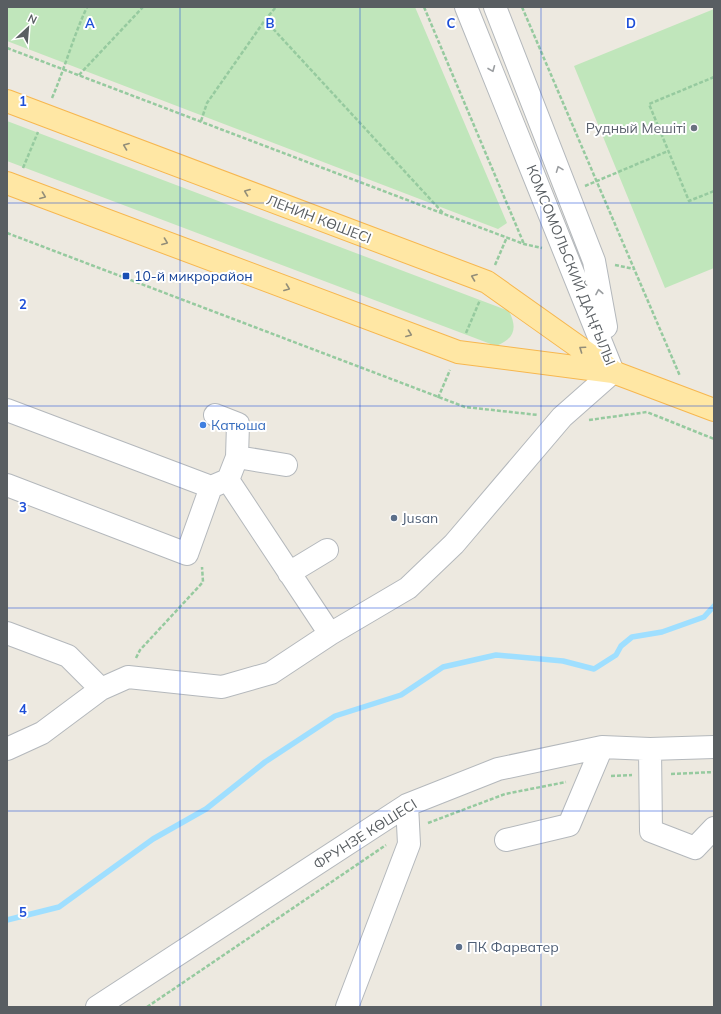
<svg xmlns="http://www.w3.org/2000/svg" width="721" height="1014" viewBox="0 0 721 1014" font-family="Mulish,sans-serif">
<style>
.green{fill:#c0e6bb}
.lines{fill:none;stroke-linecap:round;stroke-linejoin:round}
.stream{stroke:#9fdfff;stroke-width:5.5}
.minor-casing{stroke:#b4b8bc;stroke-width:24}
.major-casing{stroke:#f7b74f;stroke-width:24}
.path{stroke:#96ca9f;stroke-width:2.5;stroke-dasharray:4 2;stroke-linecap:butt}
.minor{stroke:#fff;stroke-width:22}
.major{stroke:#ffe7a4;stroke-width:22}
.oneway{stroke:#9b9ea1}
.oneway2{stroke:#938e79}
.grid{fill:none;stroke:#1d4ed8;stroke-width:1;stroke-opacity:0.55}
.worship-dot{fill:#6b7280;stroke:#fff;stroke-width:1.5}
.transit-dot{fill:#1a4fb4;stroke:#fff;stroke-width:1.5}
.shop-dot{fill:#3f7fe0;stroke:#fff;stroke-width:1.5}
.service-dot{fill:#5c6f8a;stroke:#fff;stroke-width:1.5}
.labels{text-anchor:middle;stroke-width:4;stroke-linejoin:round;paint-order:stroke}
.worship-label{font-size:14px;fill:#5b616d;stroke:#fff;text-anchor:end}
.street-label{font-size:14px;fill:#595e62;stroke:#fff}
.transit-label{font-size:14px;fill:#164399;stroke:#fff;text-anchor:start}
.shop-label{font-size:14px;fill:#366cbe;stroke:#fff;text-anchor:start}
.service-label{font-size:14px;fill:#4e5e75;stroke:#fff;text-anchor:start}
.grid-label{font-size:13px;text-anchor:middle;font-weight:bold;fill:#1d4ed8;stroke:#fff;stroke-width:4;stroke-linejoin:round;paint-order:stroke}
</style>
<rect width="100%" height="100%" fill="#ede9e0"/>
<path class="green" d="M 7,7 L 415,7 L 507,223 L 498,229 L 7,41 Z
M 714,9 L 714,268 L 665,288 L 574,66 Z
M 7,121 L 509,311 C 518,329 514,339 496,346 L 7,161 Z"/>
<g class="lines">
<path class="stream" d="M 7,920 L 59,907 L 153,839 L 206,809 L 265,762 L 335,716 L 401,695 L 443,667 L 496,655 L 563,661 L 594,669 L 616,655 L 621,646 L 632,637 L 662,632 L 704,617 L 714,606"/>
<g class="minor-casing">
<path id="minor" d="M 466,7 L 613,372
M 495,7 L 594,261 L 606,327
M 7,410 L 211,487 L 225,481
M 215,415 L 238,424 L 237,457 L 228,480 L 330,634
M 237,457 L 286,465
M 7,485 L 187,554 L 211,487
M 289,573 L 327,550
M 7,633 L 68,656 L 101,689
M 7,749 L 42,733 L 101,689 L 128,677 L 222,687 L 271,673 L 330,634 L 408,588 L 454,544 L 562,417 L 613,372
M 650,749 L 651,831 L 695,848 L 714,828
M 506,840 L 569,825 L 602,747
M 97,1007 L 407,805 L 498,769 L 602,747 L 650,749 L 714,747
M 347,1007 L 409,844 L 407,805"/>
</g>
<g class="major-casing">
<path id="major" d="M 7,101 L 487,282 L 611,370
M 7,183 L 458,352 L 613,372 L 714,410"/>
</g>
<path class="path" d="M 424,7 L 524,244
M 522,7 L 680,376
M 265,20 L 444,214
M 7,48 L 444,214 L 524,244 L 542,248
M 79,75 L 143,7
M 714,77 L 649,104 L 689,201 L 714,191
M 52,98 C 65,68 73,37 87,7
M 201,121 L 207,103 L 265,20 L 276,7
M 23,168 L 38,132
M 585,186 L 668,151
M 7,233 L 465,407 L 538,415
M 495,265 L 507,237
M 615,265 L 634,269
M 466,333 L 480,300
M 438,398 L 450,370
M 589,420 L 647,412 L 714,439
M 136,658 L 140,650 L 203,582 L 202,567
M 671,774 L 714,772
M 611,776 L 632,775
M 428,823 L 505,794 L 566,782
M 147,1007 L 386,845"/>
<use href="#minor" class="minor"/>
<use href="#major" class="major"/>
</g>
<defs><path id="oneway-chevron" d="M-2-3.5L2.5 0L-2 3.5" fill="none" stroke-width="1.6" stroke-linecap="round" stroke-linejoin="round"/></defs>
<g class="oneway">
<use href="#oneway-chevron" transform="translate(492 69) rotate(68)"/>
<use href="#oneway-chevron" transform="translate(559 169) rotate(-111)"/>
<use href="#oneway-chevron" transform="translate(599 292) rotate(-100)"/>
</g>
<g class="oneway2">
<use href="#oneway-chevron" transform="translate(126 146) rotate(-159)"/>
<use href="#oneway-chevron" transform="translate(247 192) rotate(-159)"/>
<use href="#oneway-chevron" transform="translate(43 196) rotate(21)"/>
<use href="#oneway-chevron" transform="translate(165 242) rotate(21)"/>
<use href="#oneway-chevron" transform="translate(474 277) rotate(-159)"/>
<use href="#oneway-chevron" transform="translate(287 288) rotate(21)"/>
<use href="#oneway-chevron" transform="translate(409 334) rotate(21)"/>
<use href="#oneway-chevron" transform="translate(582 349) rotate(-145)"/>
</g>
<path class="grid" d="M 180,7 L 180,1007M 360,7 L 360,1007M 541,7 L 541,1007M 7,203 L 714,203M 7,406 L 714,406M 7,608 L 714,608M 7,811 L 714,811"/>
<circle class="worship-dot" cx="694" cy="128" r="4"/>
<rect class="transit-dot" x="122" y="272" width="8" height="8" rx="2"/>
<circle class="shop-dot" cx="203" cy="425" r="4"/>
<g class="service-dot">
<circle cx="394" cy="518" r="4"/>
<circle cx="459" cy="947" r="4"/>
</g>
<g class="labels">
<g class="worship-label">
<text x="686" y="133">Рудный Мешіті</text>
</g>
<g class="street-label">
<text transform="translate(319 219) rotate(21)" y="5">ЛЕНИН КӨШЕСІ</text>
<text transform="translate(571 265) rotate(68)" y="5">КОМСОМОЛЬСКИЙ ДАҢҒЫЛЫ</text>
<text transform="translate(365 834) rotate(-32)" y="5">ФРУНЗЕ КӨШЕСІ</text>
</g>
<g class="transit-label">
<text x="134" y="281">10-й микрорайон</text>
</g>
<g class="shop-label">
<text x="211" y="430">Катюша</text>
</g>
<g class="service-label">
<text x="402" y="523">Jusan</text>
<text x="467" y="952">ПК Фарватер</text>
</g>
</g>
<g class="grid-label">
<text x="90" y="28">A</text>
<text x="270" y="28">B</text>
<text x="451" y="28">C</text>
<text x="631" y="28">D</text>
<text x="23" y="106">1</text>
<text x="23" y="309">2</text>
<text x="23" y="512">3</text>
<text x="23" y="714">4</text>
<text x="23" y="917">5</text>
</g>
<rect width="721" height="1014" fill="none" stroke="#595e62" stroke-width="16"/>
<g transform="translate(28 28) rotate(26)" stroke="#ffffff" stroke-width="3" paint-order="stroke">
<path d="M0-3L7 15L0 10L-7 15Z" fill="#595e62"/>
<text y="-6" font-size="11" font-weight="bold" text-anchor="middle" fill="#595e62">N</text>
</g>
</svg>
